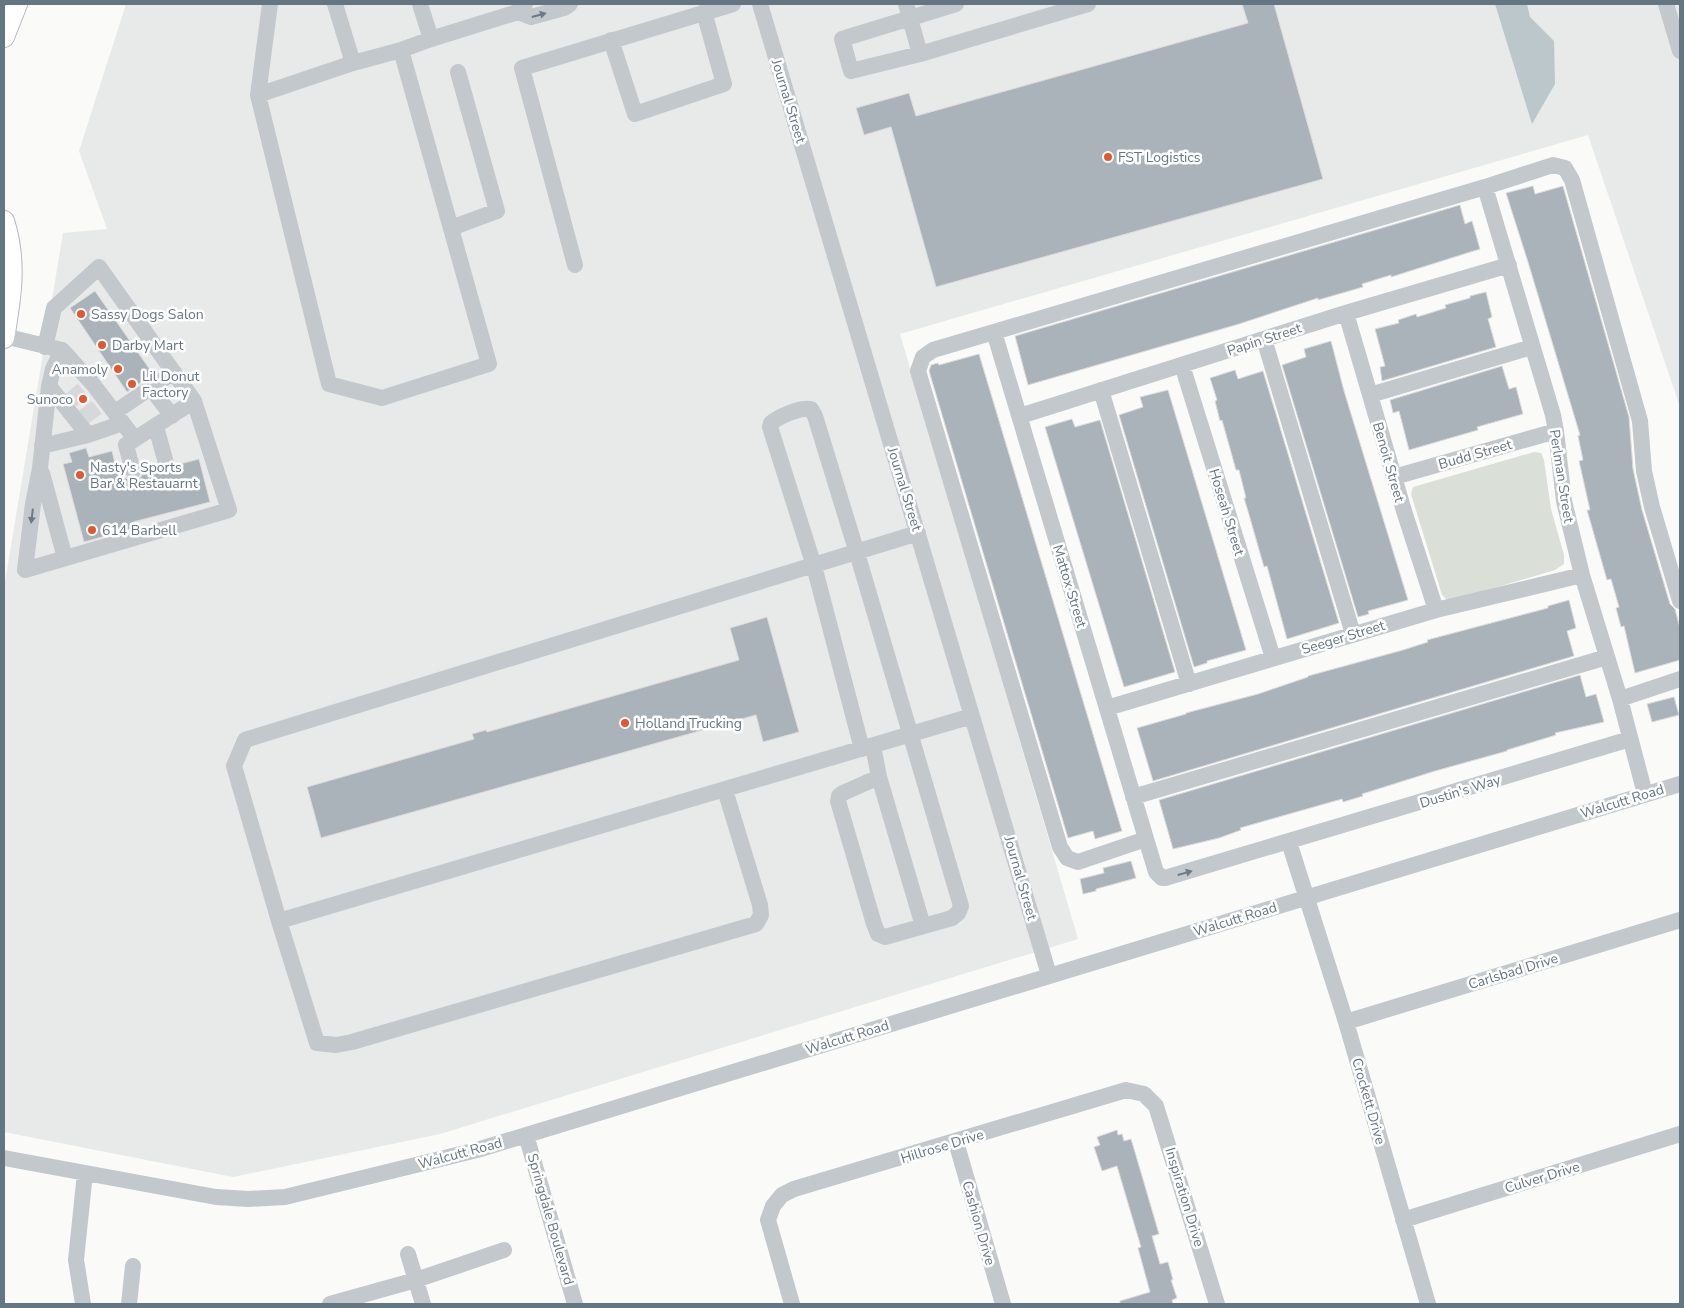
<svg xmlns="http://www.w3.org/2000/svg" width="1684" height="1308" viewBox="0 0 1684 1308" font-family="'Nunito Sans',sans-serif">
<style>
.built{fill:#e8e9e9}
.green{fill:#dadfd7}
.water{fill:#bbc7cb}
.building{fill:#aab3b9;stroke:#dcdcda}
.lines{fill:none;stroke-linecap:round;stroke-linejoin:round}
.minor-tunnel{stroke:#d5d9db;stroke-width:16;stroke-dasharray:16 8;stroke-linecap:butt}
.major-casing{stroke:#b5babe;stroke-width:22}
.minor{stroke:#c3c8cc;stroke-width:16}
.major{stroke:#fff;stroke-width:20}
.oneway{fill:#6a7a87}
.poi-dot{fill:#e4572e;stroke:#fff;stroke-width:2}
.labels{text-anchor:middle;stroke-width:5;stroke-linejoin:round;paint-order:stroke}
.street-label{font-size:14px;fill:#657683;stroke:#fff}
.poi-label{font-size:14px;fill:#657683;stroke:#fff;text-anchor:start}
</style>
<rect width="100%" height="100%" fill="#fafaf8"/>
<path class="built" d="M 126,4 L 1680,4 L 1680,407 L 1588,135 L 900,334 L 1078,939 L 440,1134 L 233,1177 L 4,1132 L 4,588 L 63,233 L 107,229 L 79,151 Z"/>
<path class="green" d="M 1534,452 L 1541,453 L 1544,460 L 1551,509 L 1564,555 L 1564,564 L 1555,570 L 1454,600 L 1446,599 L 1442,595 L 1411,494 L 1413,487 Z"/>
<path class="water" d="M 1495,4 L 1527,4 L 1530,17 L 1554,41 L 1555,84 L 1532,124 Z"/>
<path class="building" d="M 1242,4 L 1274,4 L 1323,179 L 936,287 L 891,127 L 864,135 L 856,108 L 909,93 L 916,116 L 1248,23 Z
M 1533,186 L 1535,194 L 1563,186 L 1629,417 L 1633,469 L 1642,510 L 1670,604 L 1675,609 L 1680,628 L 1680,660 L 1635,673 L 1624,626 L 1621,627 L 1616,608 L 1619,607 L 1611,579 L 1607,580 L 1587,510 L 1590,510 L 1579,461 L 1583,460 L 1578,436 L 1580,435 L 1528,262 L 1506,193 Z
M 1460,205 L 1465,224 L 1472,221 L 1480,249 L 1391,277 L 1391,275 L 1362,284 L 1363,287 L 1318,300 L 1318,298 L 1239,324 L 1028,385 L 1015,336 Z
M 95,291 L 153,374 L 127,392 L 70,308 Z
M 1486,292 L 1492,317 L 1488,319 L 1496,347 L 1382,381 L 1380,367 L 1385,366 L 1375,329 L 1399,323 L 1398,320 L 1416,314 L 1417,317 L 1446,308 L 1445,305 L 1470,298 L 1470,296 Z
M 1331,341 L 1344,391 L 1408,600 L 1368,611 L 1369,614 L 1358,617 L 1282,365 L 1306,357 L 1304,349 Z
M 979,354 L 1122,831 L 1095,839 L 1093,831 L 1068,838 L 929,371 L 931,365 L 938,363 L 939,365 Z
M 1502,366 L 1509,389 L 1516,387 L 1523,414 L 1477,427 L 1478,430 L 1409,450 L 1399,411 L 1393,413 L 1390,400 Z
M 1235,370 L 1238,379 L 1263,371 L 1339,623 L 1287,639 L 1267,566 L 1264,567 L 1250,518 L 1244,498 L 1246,498 L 1239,470 L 1236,470 L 1222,420 L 1220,421 L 1215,401 L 1217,400 L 1210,378 Z
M 1168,390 L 1246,650 L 1207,661 L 1207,663 L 1194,667 L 1119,415 L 1143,407 L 1140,397 Z
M 1072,419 L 1075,427 L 1100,420 L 1175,672 L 1124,687 L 1045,427 Z
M 86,448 L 89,457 L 112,451 L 119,480 L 126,478 L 135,481 L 140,478 L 143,474 L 159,470 L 163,472 L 168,473 L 173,470 L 176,465 L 199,459 L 210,502 L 133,522 L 134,528 L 84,542 L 63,464 L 72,462 L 69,453 Z
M 1569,600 L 1576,628 L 1567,631 L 1574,656 L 1153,781 L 1137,728 L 1186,714 L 1186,713 L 1258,694 L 1308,677 L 1308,676 L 1403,650 L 1428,642 L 1427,640 L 1548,608 L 1548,606 Z
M 767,617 L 799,732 L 763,742 L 756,715 L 321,838 L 307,787 L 474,739 L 472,734 L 486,730 L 487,732 L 739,660 L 730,628 Z
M 1580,675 L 1586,697 L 1596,694 L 1604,722 L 1555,733 L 1556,735 L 1507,750 L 1507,751 L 1435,771 L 1362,794 L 1363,796 L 1343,802 L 1342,799 L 1289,814 L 1240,828 L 1241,830 L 1219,838 L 1173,849 L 1159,800 Z
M 1674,697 L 1679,715 L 1652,722 L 1647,704 Z
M 1131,861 L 1136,878 L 1096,889 L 1096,891 L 1083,894 L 1080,879 L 1104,873 L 1103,868 Z
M 1117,1130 L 1118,1135 L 1122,1134 L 1124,1141 L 1131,1139 L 1137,1159 L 1159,1234 L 1152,1236 L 1160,1264 L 1168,1262 L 1173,1280 L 1171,1280 L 1177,1298 L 1172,1300 L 1173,1304 L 1120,1304 L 1120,1301 L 1150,1292 L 1138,1248 L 1141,1247 L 1117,1166 L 1102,1171 L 1094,1147 L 1100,1145 L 1097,1137 Z"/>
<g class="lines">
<path class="minor-tunnel" d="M 71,400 L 83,390
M 84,417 L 97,407"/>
<g class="major-casing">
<path id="major" d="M 4,37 L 17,4
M 4,221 C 17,261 11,298 4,338"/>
</g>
<path class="minor" d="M 270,4 L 258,95 L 353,63 L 401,50 L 431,39 L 518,12
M 335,4 L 353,63
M 420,4 L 431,39
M 525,4 L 518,12 L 531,17 L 564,8 L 570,4
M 760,4 L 1049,975
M 906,4 L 920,54 L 1088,4
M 1666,4 L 1680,51
M 611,40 L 635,114 L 724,84 L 704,12
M 920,54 L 851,71 L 842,39 L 956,4
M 258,95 L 329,384 L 382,398 L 489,364 L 401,50
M 1485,187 L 1553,415 L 1556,431 L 1564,501 L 1582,575 L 1620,699 L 1645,794
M 451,228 L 497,211 L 458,72
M 575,265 L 522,68 L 733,4
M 1346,313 L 1404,511 L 1436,610
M 994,332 L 1156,872 L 1162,878 L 1165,878 L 1630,739
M 4,336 L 62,350 L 92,383 L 135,439 L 194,401 L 229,510 L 25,570 L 33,504 L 40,468 L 49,386 L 53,369 L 62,350
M 1264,339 L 1353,634
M 45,347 L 54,308 L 99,267 L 194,401
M 1182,365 L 1273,658
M 49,386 L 88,435
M 1101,390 L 1189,684
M 156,395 L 172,416
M 1370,395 L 1532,347
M 115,412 L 174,372
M 1020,416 L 1346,313 L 1509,265
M 156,427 L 166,463
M 42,446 L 88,435 L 123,423
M 133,471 L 126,445 L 135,439
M 42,473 L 65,558
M 1394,477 L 1556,431
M 1620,699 L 1680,679
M 1107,708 L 1436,610 L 1582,575
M 862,749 L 814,566 L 770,427 L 771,423 C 780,416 800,407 811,409 L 815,416 L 857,553 L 961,906 L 958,913 L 952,918 L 885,937 L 878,934 L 874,924 L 838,801 L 839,796 L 843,793 L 879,777 L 873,746
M 879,777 L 923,926
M 725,790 L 760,905 L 761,915 L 756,924 L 352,1042 L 336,1045 L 317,1043 L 279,921 L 972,716
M 1133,797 L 1607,657
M 1146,839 L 1078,862 L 1067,858 L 1060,847 L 918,371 L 923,357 L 933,350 L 1485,187 L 1553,165 L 1565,168 L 1572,180 L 1640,421 L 1644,471 L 1652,507 L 1680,601
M 1289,842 L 1346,1022 L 1428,1304
M 279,921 L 234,766 L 245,740 L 918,533
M 1346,1022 L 1680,920
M 526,1135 L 575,1304
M 956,1142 L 1003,1304
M 4,1158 L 216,1197 L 248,1199 L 285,1197 L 477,1150 L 1680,784
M 1403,1220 L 1680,1134
M 408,1254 L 423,1304
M 83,1304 L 76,1260 L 85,1173
M 129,1304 L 133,1266
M 330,1304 L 416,1280 L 504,1250
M 792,1304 L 768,1220 L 773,1206 L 782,1195 L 794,1189 L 1126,1090 L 1144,1094 L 1156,1106 L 1217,1304"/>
<use href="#major" class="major"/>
</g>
<defs><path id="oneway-solid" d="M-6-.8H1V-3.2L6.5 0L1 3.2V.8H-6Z" transform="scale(1.25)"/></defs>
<g class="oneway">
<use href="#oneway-solid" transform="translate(539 15) rotate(-15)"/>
<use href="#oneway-solid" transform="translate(32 516) rotate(97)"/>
<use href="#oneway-solid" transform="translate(1185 873) rotate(-16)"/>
</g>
<g class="poi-dot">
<circle cx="1108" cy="157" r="5"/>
<circle cx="81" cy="314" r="5"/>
<circle cx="102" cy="345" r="5"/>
<circle cx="118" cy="369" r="5"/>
<circle cx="132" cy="384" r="5"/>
<circle cx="83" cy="399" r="5"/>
<circle cx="80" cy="475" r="5"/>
<circle cx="92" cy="530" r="5"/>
<circle cx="625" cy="723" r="5"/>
</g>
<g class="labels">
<g class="street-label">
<text transform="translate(789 101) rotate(73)" y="5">Journal Street</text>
<text transform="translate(1264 339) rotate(-18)" y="5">Papin Street</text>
<text transform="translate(1475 454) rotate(-16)" y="5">Budd Street</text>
<text transform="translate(1389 462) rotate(74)" y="5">Benoit Street</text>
<text transform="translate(1562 476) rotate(81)" y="5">Perlman Street</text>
<text transform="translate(905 489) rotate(73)" y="5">Journal Street</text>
<text transform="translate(1227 512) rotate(73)" y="5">Hoseah Street</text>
<text transform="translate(1070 586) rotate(73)" y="5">Mattox Street</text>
<text transform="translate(1343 637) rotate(-17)" y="5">Seeger Street</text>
<text transform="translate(1460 791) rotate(-17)" y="5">Dustin's Way</text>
<text transform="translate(1622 801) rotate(-17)" y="5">Walcutt Road</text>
<text transform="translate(1021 878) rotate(74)" y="5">Journal Street</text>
<text transform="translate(1235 919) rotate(-17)" y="5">Walcutt Road</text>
<text transform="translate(1513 971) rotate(-17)" y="5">Carlsbad Drive</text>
<text transform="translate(847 1037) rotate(-17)" y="5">Walcutt Road</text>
<text transform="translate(1369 1101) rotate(74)" y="5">Crockett Drive</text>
<text transform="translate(942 1146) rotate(-17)" y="5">Hillrose Drive</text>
<text transform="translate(460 1153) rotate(-15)" y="5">Walcutt Road</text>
<text transform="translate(1542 1177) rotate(-17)" y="5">Culver Drive</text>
<text transform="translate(1185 1197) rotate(73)" y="5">Inspiration Drive</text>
<text transform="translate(551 1219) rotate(74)" y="5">Springdale Boulevard</text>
<text transform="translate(979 1223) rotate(74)" y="5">Cashion Drive</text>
</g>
<g class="poi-label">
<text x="1118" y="162">FST Logistics</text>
<text x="91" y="319">Sassy Dogs Salon</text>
<text x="112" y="350">Darby Mart</text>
<text x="108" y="374" text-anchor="end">Anamoly</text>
<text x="142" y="381">Lil Donut<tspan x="142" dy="16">Factory</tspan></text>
<text x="73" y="404" text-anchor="end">Sunoco</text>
<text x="90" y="472">Nasty's Sports<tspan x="90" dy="16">Bar &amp; Restauarnt</tspan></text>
<text x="102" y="535">614 Barbell</text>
<text x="635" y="728">Holland Trucking</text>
</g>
</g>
<rect width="1684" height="1308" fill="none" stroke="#657683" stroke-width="10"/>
</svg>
